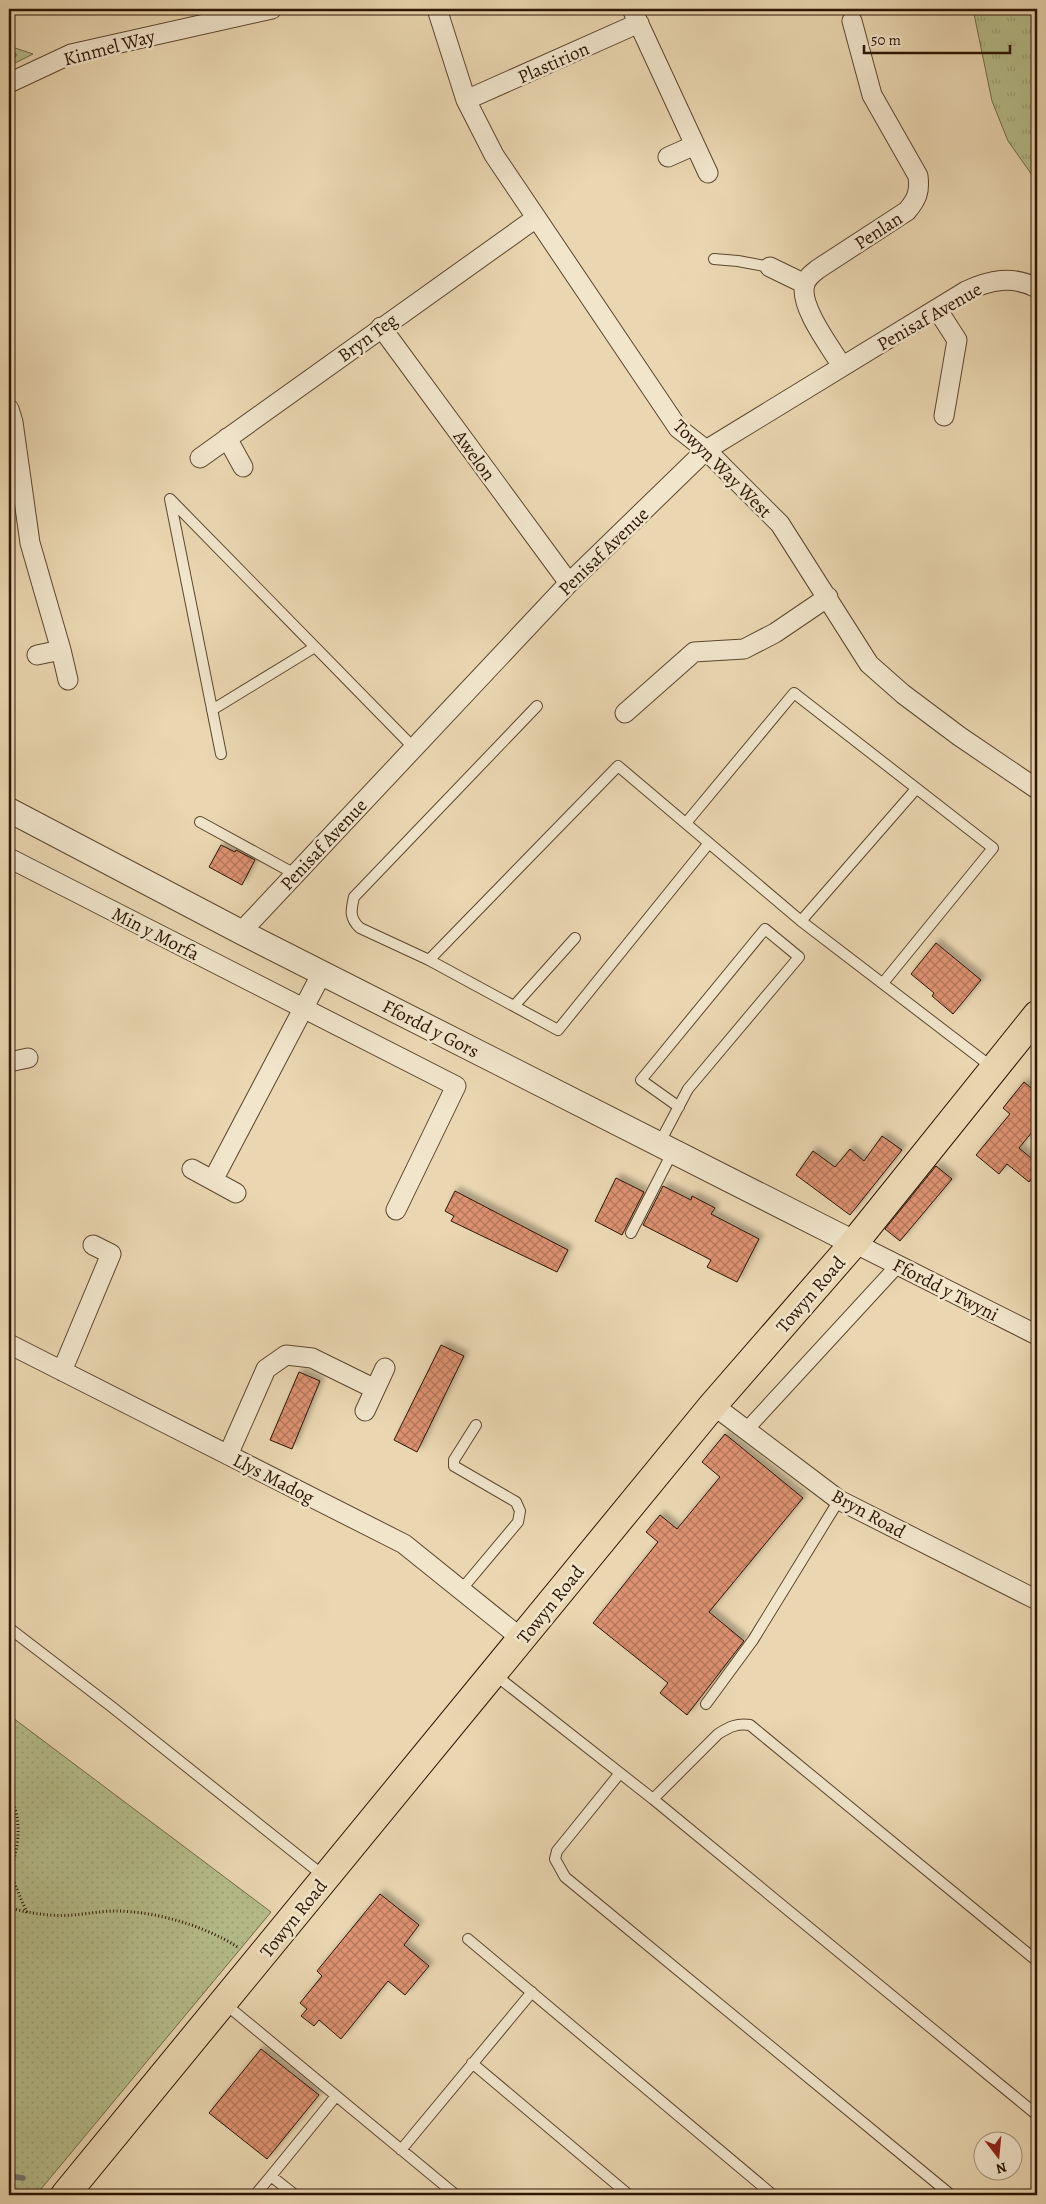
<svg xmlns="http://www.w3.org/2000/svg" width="1046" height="2204" viewBox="0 0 1046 2204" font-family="Alegreya,serif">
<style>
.grass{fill:url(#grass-tufts);stroke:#726a48}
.park{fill:url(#park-dots);stroke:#726a48}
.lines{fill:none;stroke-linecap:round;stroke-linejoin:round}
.stream{stroke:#70766e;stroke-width:5.5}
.building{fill:url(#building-cross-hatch);stroke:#2d1503;filter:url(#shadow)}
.service-casing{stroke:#5c462e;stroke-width:12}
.pedestrian-casing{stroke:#5c462e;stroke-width:16}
.minor-casing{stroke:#5c462e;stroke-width:21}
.tertiary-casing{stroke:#5c462e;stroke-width:26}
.primary-casing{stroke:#2d1503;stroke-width:30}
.path{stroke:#2d1503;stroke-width:3;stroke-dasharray:1 2.5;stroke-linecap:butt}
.service{stroke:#f1e5cc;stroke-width:10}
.pedestrian{stroke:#f1e5cc;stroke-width:14}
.minor{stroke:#f1e5cc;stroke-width:19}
.tertiary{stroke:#f1e5cc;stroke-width:24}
.primary{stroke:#ead7b1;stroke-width:28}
.labels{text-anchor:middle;stroke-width:5;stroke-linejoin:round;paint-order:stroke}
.street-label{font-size:19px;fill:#2d1503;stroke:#f1e5cc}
</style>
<defs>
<pattern id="grass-tufts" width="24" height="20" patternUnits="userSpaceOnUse" patternTransform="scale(1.25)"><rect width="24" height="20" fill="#b6be8c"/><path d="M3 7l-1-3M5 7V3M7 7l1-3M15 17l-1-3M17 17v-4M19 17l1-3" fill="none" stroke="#9da277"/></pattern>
<pattern id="park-dots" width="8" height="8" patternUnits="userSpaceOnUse" patternTransform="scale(1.25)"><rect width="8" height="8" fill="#b6be8c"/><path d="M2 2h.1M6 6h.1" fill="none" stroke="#9da277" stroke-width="1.8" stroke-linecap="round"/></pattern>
<pattern id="building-cross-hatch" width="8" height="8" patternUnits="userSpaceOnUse" patternTransform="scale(1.25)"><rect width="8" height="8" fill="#dd9271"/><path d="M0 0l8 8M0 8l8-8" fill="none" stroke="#b4765b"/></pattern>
<filter id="shadow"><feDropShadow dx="4.5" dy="-4.5" stdDeviation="2.5" flood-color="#0004"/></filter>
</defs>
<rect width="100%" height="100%" fill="#ead7b1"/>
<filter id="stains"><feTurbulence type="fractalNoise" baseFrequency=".004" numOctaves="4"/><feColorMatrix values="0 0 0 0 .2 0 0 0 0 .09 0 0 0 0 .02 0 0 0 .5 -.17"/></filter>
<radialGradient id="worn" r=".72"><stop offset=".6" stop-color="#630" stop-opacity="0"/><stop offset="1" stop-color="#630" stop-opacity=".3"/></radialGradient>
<path class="grass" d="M 973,9 L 1037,9 L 1037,182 L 1008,141 L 992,101 Z
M 9,46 L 33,54 L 11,65 L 9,64 Z"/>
<path class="park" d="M 9,1715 L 271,1912 L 36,2195 L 9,2195 Z"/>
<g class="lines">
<path class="stream" d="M 9,53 L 14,55
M 9,2176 L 23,2178"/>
</g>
<path class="building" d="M 221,845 L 235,852 L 236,850 L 255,860 L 242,885 L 209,867 Z
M 936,943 L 981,980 L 953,1014 L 932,996 L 934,993 L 911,974 Z
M 1024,1082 L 1037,1093 L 1037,1126 L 1019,1148 L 1037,1163 L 1037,1172 L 1029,1182 L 1007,1164 L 999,1174 L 976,1155 L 1010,1114 L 1003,1108 Z
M 882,1136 L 902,1150 L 850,1215 L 796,1175 L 813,1151 L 835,1167 L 850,1149 L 864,1161 Z
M 936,1166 L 952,1179 L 900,1241 L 885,1229 Z
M 616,1178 L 644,1192 L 622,1235 L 595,1221 Z
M 663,1186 L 691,1200 L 692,1196 L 715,1208 L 711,1214 L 759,1239 L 737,1282 L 707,1267 L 711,1260 L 643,1225 Z
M 455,1191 L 568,1250 L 557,1272 L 451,1221 L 454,1216 L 445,1211 Z
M 441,1345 L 464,1356 L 417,1452 L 394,1440 Z
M 299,1372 L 320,1381 L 292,1449 L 270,1440 Z
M 725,1434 L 803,1498 L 709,1612 L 744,1641 L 687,1715 L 660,1693 L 668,1683 L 593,1623 L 658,1542 L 646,1532 L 660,1515 L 677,1529 L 720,1477 L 702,1462 Z
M 380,1894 L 419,1925 L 404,1945 L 429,1966 L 405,1995 L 388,1981 L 341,2039 L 319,2020 L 314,2026 L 301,2016 L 307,2009 L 300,2003 L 322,1976 L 317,1971 Z
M 261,2049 L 319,2095 L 267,2159 L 209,2113 Z"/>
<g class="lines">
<g class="service-casing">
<path id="service" d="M 714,259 L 738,261 L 770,267
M 212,710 L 315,647
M 221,754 L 170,499 L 414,748
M 200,822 L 295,874
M 686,823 L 794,693 L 993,848 L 883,983
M 709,843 L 558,1030 L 429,960 L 618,766 L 801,921 L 993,1068
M 801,921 L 916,789
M 429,960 L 360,928 C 349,918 351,910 354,897 L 537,706
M 514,1006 L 575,938
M 659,1144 L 688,1089 L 799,957 L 765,929 L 641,1080 L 679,1107
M 631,1233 L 673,1151
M 461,1590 L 518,1522 L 520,1511 L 516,1502 L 454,1466 L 454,1460 L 476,1425
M 9,1628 L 112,1707 L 325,1877
M 494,1674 L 653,1799 L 1037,2115
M 706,1704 L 753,1640 L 839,1500
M 620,1773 L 557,1851 L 555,1859 L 565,1877 L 951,2195
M 653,1799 L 718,1734 C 729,1727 737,1723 750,1725 L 1037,1961
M 468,1939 L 773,2195
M 224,2003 L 456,2195
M 472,2063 L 629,2195
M 401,2150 L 532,1992
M 271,2176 L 336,2096
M 255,2195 L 271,2176 L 295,2195"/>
</g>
<g class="pedestrian-casing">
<path id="pedestrian" d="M 746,1430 L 898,1265"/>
</g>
<g class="minor-casing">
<path id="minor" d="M 437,9 L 466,100 L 494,155 L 678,428 L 706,450 L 780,524 L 869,664 L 903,694 L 959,736 L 1037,789
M 632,9 L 708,173
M 9,83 L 71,54 L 272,9
M 466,100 L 639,23
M 668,157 L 695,145
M 770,267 L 805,284
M 937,309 L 957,340 L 944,416
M 381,327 L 569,583
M 842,366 C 831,348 798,305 805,284 C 807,277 813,273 818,269 L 907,211 C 917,199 920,192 918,176 L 872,95 L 852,21
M 9,409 L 13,422 L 30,543 L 61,650
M 227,438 L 243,467
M 200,458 L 536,218
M 37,655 L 61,650 L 68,680
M 625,713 L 694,652 L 744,649 L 775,633 L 828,597
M 9,858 L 456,1086 L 396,1210
M 241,932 L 569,583 L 706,450 L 966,291 C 990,280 1012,275 1037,288
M 9,1062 L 28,1058
M 192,1169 L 236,1193
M 213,1180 L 322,973
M 854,1243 L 1037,1335
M 9,1344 L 404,1544 L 522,1639
M 62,1371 L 111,1254 L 93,1245
M 713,1405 L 839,1500 L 1037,1600
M 365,1411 L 385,1368
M 228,1455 L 266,1369 L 286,1355 L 312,1358 L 375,1389"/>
</g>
<g class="tertiary-casing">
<path id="tertiary" d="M 9,810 L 241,932 L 854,1243"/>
</g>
<g class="primary-casing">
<path id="primary" d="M 65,2195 L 713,1405 L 854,1243 L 1037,1015"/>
</g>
<path class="path" d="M 9,1794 C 23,1819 19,1848 9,1874
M 10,1873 L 27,1913
M 9,1908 C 30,1913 51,1917 73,1915 C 87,1914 101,1911 115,1911 C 155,1911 206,1926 239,1948"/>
<use href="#service" class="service"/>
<use href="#pedestrian" class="pedestrian"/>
<use href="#minor" class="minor"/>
<use href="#tertiary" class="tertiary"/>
<use href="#primary" class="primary"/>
</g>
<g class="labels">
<g class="street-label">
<text transform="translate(109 47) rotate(-15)" y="7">Kinmel Way</text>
<text transform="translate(553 62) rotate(-24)" y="7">Plastirion</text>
<text transform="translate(878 230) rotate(-33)" y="7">Penlan</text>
<text transform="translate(929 316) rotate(-30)" y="7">Penisaf Avenue</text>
<text transform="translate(367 337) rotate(-36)" y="7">Bryn Teg</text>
<text transform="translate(475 455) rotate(54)" y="7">Awelon</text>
<text transform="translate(723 468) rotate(45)" y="7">Towyn Way West</text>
<text transform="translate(603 551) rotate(-44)" y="7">Penisaf Avenue</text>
<text transform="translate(323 844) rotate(-47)" y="7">Penisaf Avenue</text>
<text transform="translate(156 933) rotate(27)" y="7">Min y Morfa</text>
<text transform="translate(431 1028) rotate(27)" y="7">Ffordd y Gors</text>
<text transform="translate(946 1289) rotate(27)" y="7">Ffordd y Twyni</text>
<text transform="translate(810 1294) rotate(-49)" y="7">Towyn Road</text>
<text transform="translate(274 1478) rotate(27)" y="7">Llys Madog</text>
<text transform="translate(869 1513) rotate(29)" y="7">Bryn Road</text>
<text transform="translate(550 1604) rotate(-51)" y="7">Towyn Road</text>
<text transform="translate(293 1918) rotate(-51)" y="7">Towyn Road</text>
</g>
</g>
<rect width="1046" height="2204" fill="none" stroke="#ead7b1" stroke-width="30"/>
<rect x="10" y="10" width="1026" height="2184" fill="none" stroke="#2d1503" stroke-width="2.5"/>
<rect x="15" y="15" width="1016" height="2174" fill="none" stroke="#2d1503"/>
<g transform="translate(998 2156) rotate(164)"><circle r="24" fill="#f1e5cc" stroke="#a3927c"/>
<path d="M0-4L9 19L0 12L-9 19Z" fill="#8f2418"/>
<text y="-8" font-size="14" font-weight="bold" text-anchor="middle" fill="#2d1503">N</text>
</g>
<path d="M864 45v8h146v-8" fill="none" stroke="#2d1503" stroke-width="2.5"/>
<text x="871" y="45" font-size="15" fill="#2d1503" stroke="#f1e5cc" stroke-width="4" paint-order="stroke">50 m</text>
<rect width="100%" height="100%" filter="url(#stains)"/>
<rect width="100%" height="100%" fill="url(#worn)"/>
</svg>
